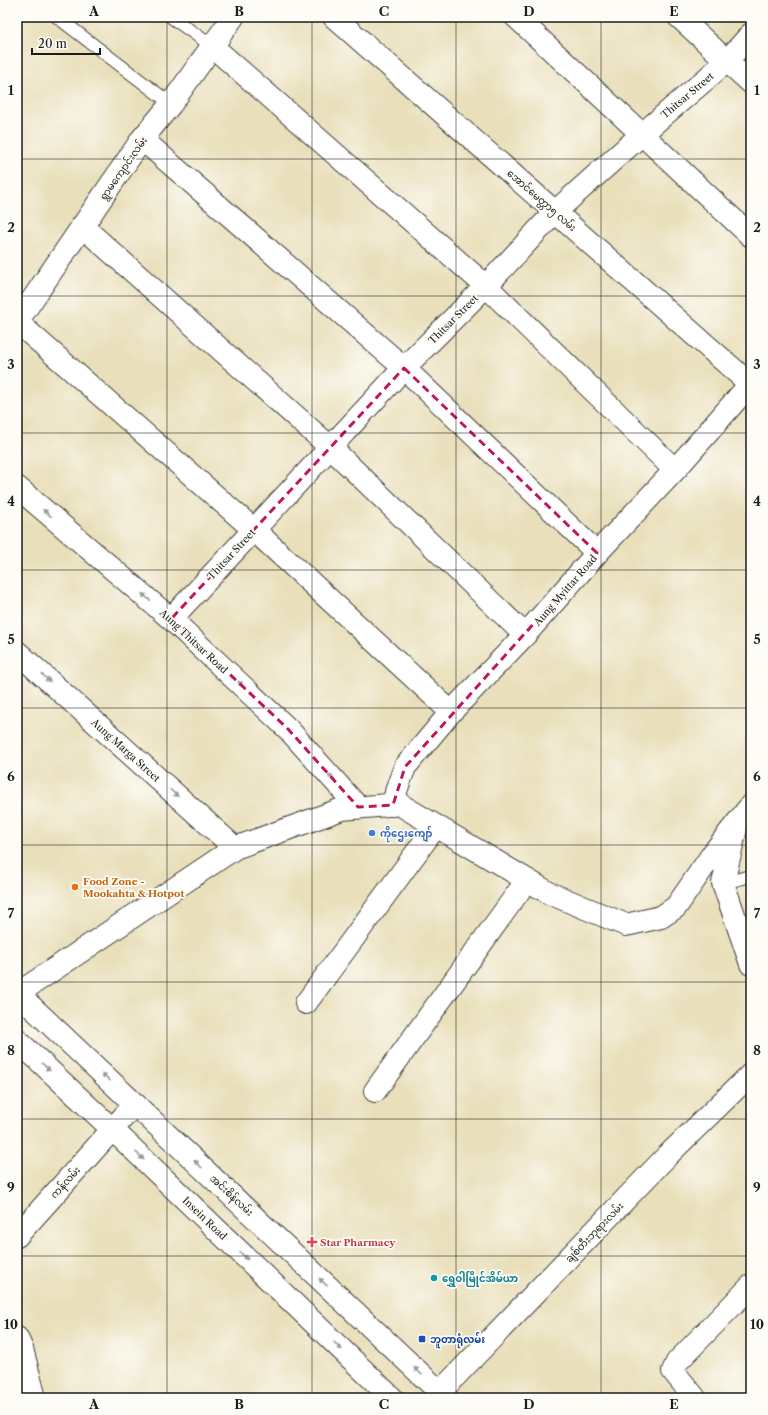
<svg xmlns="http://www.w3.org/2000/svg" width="768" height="1415" viewBox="0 0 768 1415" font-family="'Libre Caslon Text','Noto Sans Myanmar',serif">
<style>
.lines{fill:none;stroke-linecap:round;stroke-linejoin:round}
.lane-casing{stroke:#3b3934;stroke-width:14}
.street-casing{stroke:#3b3934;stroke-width:24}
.secondary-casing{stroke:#3b3934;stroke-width:24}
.primary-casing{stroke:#3b3934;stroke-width:24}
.lane{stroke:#fff;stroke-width:12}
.street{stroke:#fff;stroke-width:22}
.secondary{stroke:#fff;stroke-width:22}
.primary{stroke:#fff;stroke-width:22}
.oneway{fill:#999}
.marked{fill:none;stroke:#c2185b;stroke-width:3;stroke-dasharray:8 5;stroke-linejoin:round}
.grid{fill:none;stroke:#1c1c1c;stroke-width:1;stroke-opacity:0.55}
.shop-dot{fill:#3f7fe0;stroke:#fdfcf7;stroke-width:1.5}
.food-dot{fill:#e8710a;stroke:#fdfcf7;stroke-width:1.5}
.health-dot{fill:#e0444e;stroke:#fdfcf7;stroke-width:1.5}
.culture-dot{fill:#0f9aa8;stroke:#fdfcf7;stroke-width:1.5}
.transit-dot{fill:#1a4fb4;stroke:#fdfcf7;stroke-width:1.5}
.labels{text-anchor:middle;stroke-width:3.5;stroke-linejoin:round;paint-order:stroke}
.street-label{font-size:10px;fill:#1c1c1c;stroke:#fdfcf7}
.shop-label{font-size:10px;font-weight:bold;fill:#366cbe;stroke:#fdfcf7;text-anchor:start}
.food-label{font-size:10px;font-weight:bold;fill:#c56008;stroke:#fdfcf7;text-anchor:start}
.health-label{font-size:10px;font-weight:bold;fill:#be3a42;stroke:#fdfcf7;text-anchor:start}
.culture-label{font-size:10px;font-weight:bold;fill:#0d838f;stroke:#fdfcf7;text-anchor:start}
.transit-label{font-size:10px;font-weight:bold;fill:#164399;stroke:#fdfcf7;text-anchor:start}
.neatline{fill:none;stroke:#1c1c1c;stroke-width:1.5}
.grid-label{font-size:13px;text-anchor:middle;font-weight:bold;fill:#1c1c1c}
</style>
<rect width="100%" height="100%" fill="#fdfcf7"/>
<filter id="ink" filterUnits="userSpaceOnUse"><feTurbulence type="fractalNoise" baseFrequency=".025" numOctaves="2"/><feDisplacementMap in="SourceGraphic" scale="8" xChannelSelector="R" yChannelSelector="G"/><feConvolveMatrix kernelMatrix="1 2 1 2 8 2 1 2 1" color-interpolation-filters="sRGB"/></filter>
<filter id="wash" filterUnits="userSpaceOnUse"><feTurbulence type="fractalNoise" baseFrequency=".012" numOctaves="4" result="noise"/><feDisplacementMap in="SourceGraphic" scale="16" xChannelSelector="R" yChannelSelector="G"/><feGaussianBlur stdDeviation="0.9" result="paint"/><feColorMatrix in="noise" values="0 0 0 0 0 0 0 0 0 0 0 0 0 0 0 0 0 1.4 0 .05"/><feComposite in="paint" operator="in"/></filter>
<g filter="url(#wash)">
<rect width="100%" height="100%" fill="#e9dfba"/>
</g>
<g filter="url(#ink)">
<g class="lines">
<g class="lane-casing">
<path id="lane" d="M 57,17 L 171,104
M 171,17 L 212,46
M 723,883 L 751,876"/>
</g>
<g class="street-casing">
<path id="street" d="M 334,17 L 750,384
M 516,17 L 751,236
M 679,17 L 751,83
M 212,46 L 486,286 L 675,470
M 142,139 L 404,368 L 597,553
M 82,226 L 330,447 L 525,635
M 17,322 L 253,529 L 451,712
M 17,487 L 171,619 L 288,729 L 358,807
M 171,619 L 404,368 L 486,286 L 555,212 L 642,134 L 726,62 L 751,34
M 17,652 L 235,848
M 393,805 L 397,788 L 405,767 L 451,712 L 525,635 L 597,553 L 675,470 L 751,383
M 736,829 L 723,883 L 751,964
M 17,994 L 235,848 L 342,809 L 399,804 L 549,893 L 626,925 L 661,917 L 676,907 L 714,852 L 751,805
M 306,1003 L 436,826
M 375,1091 L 527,880
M 17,1338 L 22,1349 L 35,1398
M 440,1392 L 667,1156 L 751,1074
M 695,1398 L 673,1371 L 677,1362 L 751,1286"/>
</g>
<g class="secondary-casing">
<path id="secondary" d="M 17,322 L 142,139 L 171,104 L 233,17
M 17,1236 L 135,1104"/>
</g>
<g class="primary-casing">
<path id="primary" d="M 17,993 L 446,1398
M 17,1040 L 112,1129 L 392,1398"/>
</g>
<use href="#lane" class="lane"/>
<use href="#street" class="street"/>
<use href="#secondary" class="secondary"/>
<use href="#primary" class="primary"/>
</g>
<defs><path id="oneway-solid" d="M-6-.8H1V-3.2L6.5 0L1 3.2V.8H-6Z"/></defs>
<g class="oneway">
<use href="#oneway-solid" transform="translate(47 513) rotate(-139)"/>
<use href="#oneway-solid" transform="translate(146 597) rotate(-139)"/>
<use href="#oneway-solid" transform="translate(46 678) rotate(42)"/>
<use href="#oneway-solid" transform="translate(242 685) rotate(-137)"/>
<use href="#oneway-solid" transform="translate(332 778) rotate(-132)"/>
<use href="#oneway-solid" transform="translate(174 793) rotate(42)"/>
<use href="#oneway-solid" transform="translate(46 1067) rotate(43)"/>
<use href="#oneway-solid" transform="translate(106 1077) rotate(-137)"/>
<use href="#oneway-solid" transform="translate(140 1156) rotate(44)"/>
<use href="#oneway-solid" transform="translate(198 1164) rotate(-137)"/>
<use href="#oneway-solid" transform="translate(244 1256) rotate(44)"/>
<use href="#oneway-solid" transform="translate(323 1282) rotate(-137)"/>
<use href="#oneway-solid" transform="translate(338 1346) rotate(44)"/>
<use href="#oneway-solid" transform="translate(418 1371) rotate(-137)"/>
</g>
</g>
<path class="marked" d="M 404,368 L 597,553 L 405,767 L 393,805 L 358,807 L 288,729 L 171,619 Z"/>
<path class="grid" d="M 167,17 L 167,1398M 312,17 L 312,1398M 456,17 L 456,1398M 601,17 L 601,1398M 17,159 L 751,159M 17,296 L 751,296M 17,433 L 751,433M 17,570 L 751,570M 17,708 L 751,708M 17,845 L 751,845M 17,982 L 751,982M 17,1119 L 751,1119M 17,1256 L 751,1256"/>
<circle class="shop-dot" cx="372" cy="833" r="4"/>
<circle class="food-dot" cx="75" cy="887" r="4"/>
<path class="health-dot" d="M310 1236h4v4h4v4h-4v4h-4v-4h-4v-4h4z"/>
<circle class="culture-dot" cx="434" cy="1278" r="4"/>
<rect class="transit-dot" x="418" y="1335" width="8" height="8" rx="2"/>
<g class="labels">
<g class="street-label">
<text transform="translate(687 95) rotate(-40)" y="4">Thitsar Street</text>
<text transform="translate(123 168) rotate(-55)" y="4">ရွာမကျောင်းလမ်း</text>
<text transform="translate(542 200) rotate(41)" y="4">အောင်မေတ္တာ၅ လမ်း</text>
<text transform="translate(453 319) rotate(-45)" y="4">Thitsar Street</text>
<text transform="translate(231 554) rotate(-47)" y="4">Thitsar Street</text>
<text transform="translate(565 590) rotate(-49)" y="4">Aung Myittar Road</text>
<text transform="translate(194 641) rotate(43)" y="4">Aung Thitsar Road</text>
<text transform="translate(126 750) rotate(42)" y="4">Aung Marga Street</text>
<text transform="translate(65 1182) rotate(-48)" y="4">ကန်လမ်း</text>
<text transform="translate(232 1195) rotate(43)" y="4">အင်းစိန်လမ်း</text>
<text transform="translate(205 1218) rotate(44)" y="4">Insein Road</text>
<text transform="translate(594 1232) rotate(-46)" y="4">ချစ်တီးဘုရားလမ်း</text>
</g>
<g class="shop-label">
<text x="380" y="837">ကိုဌေးကျော်</text>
</g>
<g class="food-label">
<text x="83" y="885">Food Zone -<tspan x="83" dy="12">Mookahta &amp; Hotpot</tspan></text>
</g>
<g class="health-label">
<text x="320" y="1246">Star Pharmacy</text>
</g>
<g class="culture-label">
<text x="442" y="1282">ရွှေဝါမြိုင်အိမ်ယာ</text>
</g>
<g class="transit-label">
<text x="430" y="1343">ဘူတာရုံလမ်း</text>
</g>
</g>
<rect width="768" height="1415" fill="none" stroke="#fdfcf7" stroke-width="44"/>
<path d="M32 48v6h68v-6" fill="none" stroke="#1c1c1c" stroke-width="2"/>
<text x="38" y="48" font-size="12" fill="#1c1c1c" stroke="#fdfcf7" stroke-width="3" paint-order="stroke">20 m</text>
<rect x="22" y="22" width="724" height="1371" class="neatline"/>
<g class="grid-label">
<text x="94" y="16">A</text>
<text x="239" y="16">B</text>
<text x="384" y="16">C</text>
<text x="529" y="16">D</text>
<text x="674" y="16">E</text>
<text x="11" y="95">1</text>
<text x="757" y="95">1</text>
<text x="11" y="232">2</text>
<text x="757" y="232">2</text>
<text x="11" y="369">3</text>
<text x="757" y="369">3</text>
<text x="11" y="506">4</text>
<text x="757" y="506">4</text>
<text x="11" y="644">5</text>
<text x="757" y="644">5</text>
<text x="11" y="781">6</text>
<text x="757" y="781">6</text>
<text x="11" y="918">7</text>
<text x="757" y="918">7</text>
<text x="11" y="1055">8</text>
<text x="757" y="1055">8</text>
<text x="11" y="1192">9</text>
<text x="757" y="1192">9</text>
<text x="11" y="1329">10</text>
<text x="757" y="1329">10</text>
<text x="94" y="1409">A</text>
<text x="239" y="1409">B</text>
<text x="384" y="1409">C</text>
<text x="529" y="1409">D</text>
<text x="674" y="1409">E</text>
</g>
</svg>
